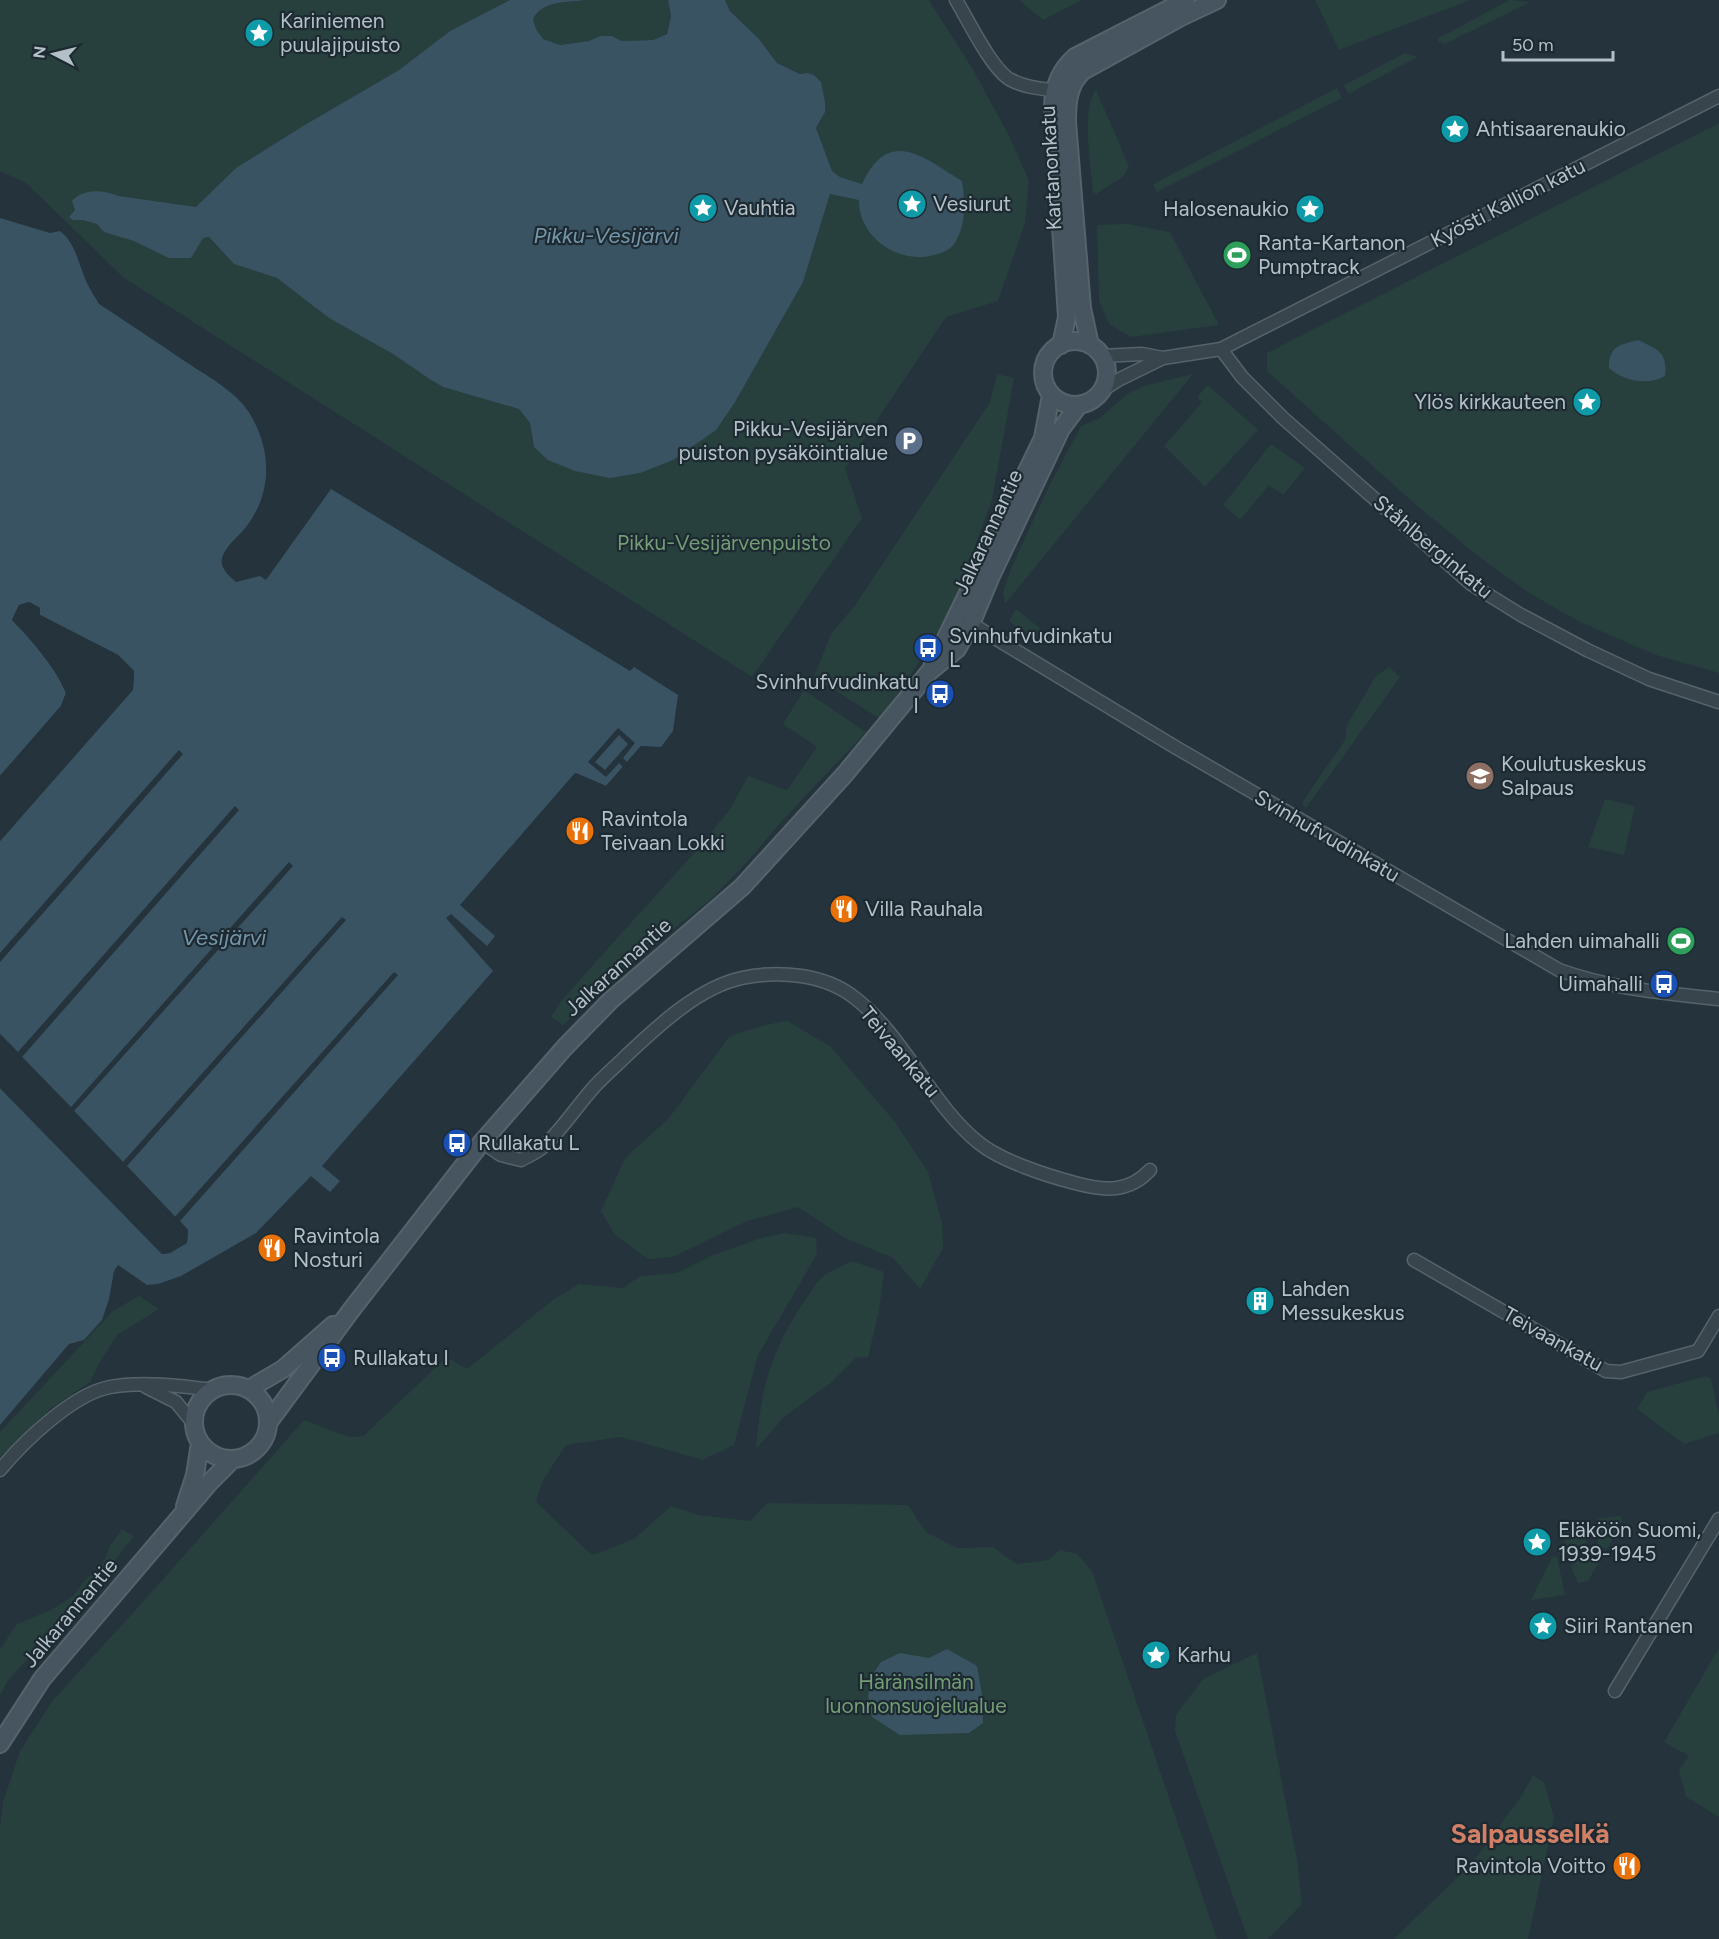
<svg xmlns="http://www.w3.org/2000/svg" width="1719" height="1939" viewBox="0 0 1719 1939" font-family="Figtree,sans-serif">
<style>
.green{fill:#27403d}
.water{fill:#395363}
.pier{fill:#24333c;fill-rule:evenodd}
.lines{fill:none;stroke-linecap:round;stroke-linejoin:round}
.minor-casing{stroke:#56636b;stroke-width:15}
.secondary-casing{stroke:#56636b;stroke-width:20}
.minor{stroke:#38454d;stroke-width:12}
.secondary{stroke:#465560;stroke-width:16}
.labels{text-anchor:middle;stroke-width:4.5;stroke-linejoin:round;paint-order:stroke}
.poi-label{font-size:21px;fill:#b4c0c8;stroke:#1d2a32;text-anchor:start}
.street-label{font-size:21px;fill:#b4c0c8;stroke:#1d2a32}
.park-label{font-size:21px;fill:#739d74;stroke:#1d2a32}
.water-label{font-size:22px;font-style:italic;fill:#7596aa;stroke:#1d2a32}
.district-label{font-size:27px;font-weight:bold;fill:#d18066;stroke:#1d2a32}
</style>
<rect width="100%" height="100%" fill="#24333c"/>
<path class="green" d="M 0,0 L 510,0 L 450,31 L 399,70 L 303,126 L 236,168 L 197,207 L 203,238 L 209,237 L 234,264 L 277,278 L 329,318 L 393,354 L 431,380 L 443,387 L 519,409 L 530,423 L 534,447 L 803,282 L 830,194 L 860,199 L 862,184 L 840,177 L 832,171 L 816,128 L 822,118 L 814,75 L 808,73 L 801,74 L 777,63 L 759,39 L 730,11 L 725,0 L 929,0 L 975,73 L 1007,132 L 1029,180 L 1025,223 L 998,301 L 946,317 L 845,468 L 862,518 L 752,677 L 124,278 L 26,183 L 0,171 Z
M 585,0 L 668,0 L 671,16 L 666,34 L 653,40 L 622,41 L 612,36 L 600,36 L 589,41 L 559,45 L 543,39 L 536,29 L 533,19 C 543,0 566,3 585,0 Z
M 1019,0 L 1082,0 L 1043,20 Z
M 1315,0 L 1470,0 L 1339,50 Z
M 1510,0 L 1530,2 L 1445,44 L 1438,41 L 1438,38 Z
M 1405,53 L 1418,57 L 1348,94 L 1344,85 Z
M 1337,88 L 1342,98 L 1157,192 L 1153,184 Z
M 1096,90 L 1129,166 L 1123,177 L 1096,194 L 1093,192 C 1091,168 1081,108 1096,90 Z
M 1719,123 L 1719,673 L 1656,655 L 1578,621 L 1526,591 L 1478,556 L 1415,504 L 1267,371 L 1267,353 Z
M 1127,224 L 1170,232 L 1219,325 L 1131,337 L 1109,324 L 1099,301 L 1097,225 Z
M 997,374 L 1014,378 L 992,500 L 951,611 L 882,720 L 814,677 L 831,634 L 856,604 L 990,402 Z
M 1193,374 L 1005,604 L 1003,593 L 1010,571 L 1047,490 L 1081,426 L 1100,418 L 1127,394 L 1143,386 Z
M 1208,385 L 1258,430 L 1205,487 L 1164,446 L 1202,402 L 1197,397 Z
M 1271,444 L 1305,468 L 1283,495 L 1269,485 L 1240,520 L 1223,505 Z
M 1016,609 L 1049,636 L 1041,647 L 1009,621 Z
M 1389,667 L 1400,677 L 1306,808 L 1303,805 L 1303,801 L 1345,740 L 1347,725 L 1376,676 Z
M 804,690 L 866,732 L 779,824 L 748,861 L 710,900 L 644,952 L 563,1025 L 551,1017 L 561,1001 L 609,947 L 697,850 L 730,809 L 748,776 L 787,790 L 817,747 L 783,724 Z
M 1605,799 L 1635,806 L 1624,855 L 1588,847 Z
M 787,1021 L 830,1046 L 895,1122 L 928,1172 L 942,1223 L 943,1248 L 920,1289 L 893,1258 L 845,1238 L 798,1207 L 747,1221 L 673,1257 L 648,1259 L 615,1235 L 601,1211 L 625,1158 L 669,1118 L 730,1036 L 765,1025 Z
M 785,1233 L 816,1238 L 817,1254 L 758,1355 L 734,1445 L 703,1460 L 621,1437 L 566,1445 L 543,1480 L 536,1502 L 592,1555 L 634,1539 L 671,1506 L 698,1515 L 750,1521 L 767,1503 L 908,1505 L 926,1532 L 957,1548 L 993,1547 L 1016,1564 L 1048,1560 L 1060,1550 L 1077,1554 L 1092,1571 L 1217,1939 L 0,1939 L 0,1828 L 3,1802 L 20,1751 L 53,1700 L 142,1603 L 304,1420 L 349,1437 L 363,1436 L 447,1357 L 467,1369 L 553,1300 L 579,1284 L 623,1288 L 640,1276 L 677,1273 L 711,1256 L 758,1239 Z
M 852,1261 L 884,1272 L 879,1311 L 868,1357 L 856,1358 L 832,1382 L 784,1417 L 756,1449 C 761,1389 770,1352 804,1302 C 809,1295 814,1286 820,1279 C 828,1271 842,1266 852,1261 Z
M 139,1296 L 159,1309 L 117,1335 L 98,1365 L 90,1382 L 49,1410 L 0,1457 L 0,1432 L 113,1311 Z
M 1705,1376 L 1711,1379 L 1719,1415 L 1719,1433 L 1684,1444 L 1637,1409 L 1647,1392 Z
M 1620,1516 L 1622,1521 L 1607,1549 L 1598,1545 L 1597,1519 Z
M 1577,1524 L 1583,1531 L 1586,1542 L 1581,1549 L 1571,1552 C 1565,1545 1562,1538 1565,1529 Z
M 122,1529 L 134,1536 L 87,1596 L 9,1679 L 0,1695 L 0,1649 L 17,1624 L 53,1609 L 73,1596 L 84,1581 L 101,1567 L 110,1546 Z
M 1553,1556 L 1557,1557 L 1565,1595 L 1531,1600 Z
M 1592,1556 L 1598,1564 L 1588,1581 L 1578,1583 L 1571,1567 L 1574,1561 Z
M 1719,1648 L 1719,1817 L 1686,1797 L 1679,1770 L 1689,1756 L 1664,1742 Z
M 1257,1653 L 1297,1860 L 1302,1904 L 1268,1939 L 1248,1939 L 1175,1731 L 1176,1715 L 1203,1679 Z
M 1533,1775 L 1544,1782 L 1554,1818 L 1528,1939 L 1394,1939 L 1473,1862 L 1522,1795 Z"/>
<path class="water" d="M 510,0 L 585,0 C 566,3 543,0 533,19 L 536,29 L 543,39 L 560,45 L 589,41 L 600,36 L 612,36 L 622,41 L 653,40 L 667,34 L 671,16 L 668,0 L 725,0 L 730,11 L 759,39 L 777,63 L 800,74 L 808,73 L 814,75 L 821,82 L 825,102 L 825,112 L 816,128 L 832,171 L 840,177 L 862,184 C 889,126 923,157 962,181 C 965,202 967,225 954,244 C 949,251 941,253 934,255 C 899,265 858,237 859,200 L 830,194 L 803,282 L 735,402 L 716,430 L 673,460 L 640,473 L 610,478 L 575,471 L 548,460 L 534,447 L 530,423 L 519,409 L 443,387 L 431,380 L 393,354 L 329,318 L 277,278 L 234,264 L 209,237 L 203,238 L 191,258 L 169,258 L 134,241 L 104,232 L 97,224 L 83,220 L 73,220 L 69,217 L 75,210 L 72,201 C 84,188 103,190 118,196 L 196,207 L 236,168 L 303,126 L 399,70 L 450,31 Z
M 0,218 L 50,233 L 60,231 C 76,243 79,266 87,283 C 90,290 95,297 99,304 C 127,322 155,341 183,360 C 205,375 233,389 248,411 C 271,446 273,489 249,523 C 242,534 228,543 223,555 C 218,567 228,575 236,582 L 260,576 L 266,580 L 331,489 L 630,671 L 634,667 L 678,695 L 673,731 L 661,747 L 641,746 L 606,786 L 575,773 L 460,905 L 495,936 L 487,946 L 451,914 L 446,918 L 493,971 L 322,1166 L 340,1181 L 330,1192 L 311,1176 L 256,1233 L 181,1276 L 158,1284 L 147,1285 L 118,1265 L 114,1271 L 109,1299 L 102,1320 L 84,1340 L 69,1344 L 0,1425 L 0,1088 L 162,1254 L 170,1253 L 187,1243 L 188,1230 L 0,1034 L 0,841 L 133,689 L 134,671 L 118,655 L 40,615 L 40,608 L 29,602 L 19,605 L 12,620 C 33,642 54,665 66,693 L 61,706 L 0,776 Z
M 1638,340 C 1657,349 1668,352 1665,376 C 1648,386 1623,381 1609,368 C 1609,346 1619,345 1638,340 Z
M 947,1649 L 977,1666 L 982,1694 L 983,1723 L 969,1733 L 900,1735 L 872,1717 L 868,1696 L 871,1677 L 881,1662 L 900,1653 L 929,1658 Z"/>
<path class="pier" d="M 29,602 L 40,608 L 40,615 L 118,655 L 134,671 L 133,690 L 0,841 L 0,837 L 130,688 L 131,672 L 116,657 L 38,618 L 37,610 L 29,606 L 21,608 L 16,620 L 30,634 L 61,674 L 69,693 L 64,708 L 0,779 L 0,776 L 61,706 L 66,693 L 58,675 L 28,636 L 12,620 L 19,605 Z
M 618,728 L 635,743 L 623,758 L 627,762 L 641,746 L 650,750 L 642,749 L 607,789 L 576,777 L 525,835 L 523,833 L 576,773 L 606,786 L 623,767 L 619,763 L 606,777 L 588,762 ZM 619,735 L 628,744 L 605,770 L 595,762 Z
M 179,750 L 183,754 L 0,962 L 0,953 Z
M 235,806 L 239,810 L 22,1057 L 71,1107 L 289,862 L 293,866 L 74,1111 L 123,1162 L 342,917 L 346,920 L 127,1166 L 175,1217 L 394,972 L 398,975 L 180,1221 L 188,1230 L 187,1242 L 170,1253 L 162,1254 L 0,1088 L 0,1085 L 163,1251 L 169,1250 L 184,1241 L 185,1231 L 0,1038 L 0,1034 L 18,1052 Z"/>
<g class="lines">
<g class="minor-casing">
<path id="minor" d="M 956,0 C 968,20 992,70 1011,80 C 1026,88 1045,89 1061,91
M 1221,349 L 1242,377 L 1283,418 L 1471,584 L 1521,615 L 1587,650 L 1649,679 L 1719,702
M 1102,356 L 1142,354 L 1163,358
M 1101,391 L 1120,379 L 1163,358 L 1221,349 L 1719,96
M 965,620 L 1175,747 L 1559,970 C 1611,989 1665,993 1719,999
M 482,1142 L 501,1155 L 521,1160 C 528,1156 538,1152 544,1146 C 563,1128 577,1106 594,1087 C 604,1076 616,1066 627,1055 C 658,1026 699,987 742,978 C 779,970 825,974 855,998 C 904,1036 932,1106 979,1143 C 1001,1161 1048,1176 1075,1183 C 1104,1191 1129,1193 1150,1170
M 1414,1260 L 1606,1371 L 1621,1372 L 1698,1351 L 1719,1316
M 146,1387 L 176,1402 L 194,1424
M 0,1470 C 24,1441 73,1394 110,1387 C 141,1381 182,1386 213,1390
M 1615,1691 L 1719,1519"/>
</g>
<g class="secondary-casing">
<path id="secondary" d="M1043 373a32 32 0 1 1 64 0a32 32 0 1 1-64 0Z
M 1061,345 L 1067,317 L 1053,105 C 1054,85 1060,70 1075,57 L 1186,0
M 1090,345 L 1082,308 L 1067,122 C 1067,102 1068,85 1083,71 L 1181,17 L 1217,0
M 932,667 L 1043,438 L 1051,395
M194 1422a37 37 0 1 1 74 0a37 37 0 1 1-74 0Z
M 249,1389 L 283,1369 L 333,1325
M 268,1423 L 352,1309 L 482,1142 L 565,1047 L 610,1001 L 742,887 L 845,774 L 930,671 L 957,649 L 971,624 L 991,576 L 1061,429 L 1079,405
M 185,1506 L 195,1475 L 200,1443
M 0,1744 L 42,1679 L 210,1482 L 232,1460"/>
</g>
<use href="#minor" class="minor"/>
<use href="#secondary" class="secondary"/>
</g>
<defs>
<g id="sight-disc" transform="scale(1.5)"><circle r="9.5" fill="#0f9aa8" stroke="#1d2a32"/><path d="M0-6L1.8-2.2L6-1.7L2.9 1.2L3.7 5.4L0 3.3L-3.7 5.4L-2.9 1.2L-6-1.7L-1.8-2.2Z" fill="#fff"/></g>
<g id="stadium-disc" transform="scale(1.5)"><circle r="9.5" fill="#2e9e5b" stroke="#1d2a32"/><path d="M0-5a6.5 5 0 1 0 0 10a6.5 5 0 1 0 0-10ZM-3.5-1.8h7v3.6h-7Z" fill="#fff"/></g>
<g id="parking-disc" transform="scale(1.5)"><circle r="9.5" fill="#5c6f8a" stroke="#1d2a32"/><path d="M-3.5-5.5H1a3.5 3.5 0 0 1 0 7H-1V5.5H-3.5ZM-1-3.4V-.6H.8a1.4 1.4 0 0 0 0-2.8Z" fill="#fff"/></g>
<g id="bus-disc" transform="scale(1.5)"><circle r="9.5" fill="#1a4fb4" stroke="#1d2a32"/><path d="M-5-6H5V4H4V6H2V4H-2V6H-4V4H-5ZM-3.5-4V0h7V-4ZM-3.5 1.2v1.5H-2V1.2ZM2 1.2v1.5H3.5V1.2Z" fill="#fff"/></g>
<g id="school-disc" transform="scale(1.5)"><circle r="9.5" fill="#8d6e63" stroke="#1d2a32"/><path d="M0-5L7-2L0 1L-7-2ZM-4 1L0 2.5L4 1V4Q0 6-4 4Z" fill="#fff"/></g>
<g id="restaurant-disc" transform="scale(1.5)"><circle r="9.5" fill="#e8710a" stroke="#1d2a32"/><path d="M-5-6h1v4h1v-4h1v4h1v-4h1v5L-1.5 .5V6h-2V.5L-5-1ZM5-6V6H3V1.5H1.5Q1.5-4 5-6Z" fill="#fff"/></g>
<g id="building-disc" transform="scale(1.5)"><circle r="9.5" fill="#0f9aa8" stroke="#1d2a32"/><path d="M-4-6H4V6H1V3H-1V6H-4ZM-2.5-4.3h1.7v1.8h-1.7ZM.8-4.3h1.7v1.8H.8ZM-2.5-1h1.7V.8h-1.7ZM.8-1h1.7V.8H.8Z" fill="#fff"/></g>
</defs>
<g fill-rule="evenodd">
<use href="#sight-disc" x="259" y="33"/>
<use href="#sight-disc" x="1455" y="129"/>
<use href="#sight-disc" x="912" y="204"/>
<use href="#sight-disc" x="703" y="208"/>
<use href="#sight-disc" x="1310" y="209"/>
<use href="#stadium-disc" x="1237" y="255"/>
<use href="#sight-disc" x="1587" y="402"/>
<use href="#parking-disc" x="909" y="441"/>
<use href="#bus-disc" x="928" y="648"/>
<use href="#bus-disc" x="940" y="694"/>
<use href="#school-disc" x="1480" y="776"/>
<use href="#restaurant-disc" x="580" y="831"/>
<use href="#restaurant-disc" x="844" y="909"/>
<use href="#stadium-disc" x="1681" y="941"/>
<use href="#bus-disc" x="1664" y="984"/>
<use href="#bus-disc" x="457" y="1143"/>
<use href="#restaurant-disc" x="272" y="1248"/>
<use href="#building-disc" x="1260" y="1301"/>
<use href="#bus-disc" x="332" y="1358"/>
<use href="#sight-disc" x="1537" y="1542"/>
<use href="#sight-disc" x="1543" y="1626"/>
<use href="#sight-disc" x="1156" y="1655"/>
<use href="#restaurant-disc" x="1627" y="1866"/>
</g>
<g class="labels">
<g class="poi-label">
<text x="280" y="28">Kariniemen<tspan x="280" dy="24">puulajipuisto</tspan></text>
<text x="1476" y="136">Ahtisaarenaukio</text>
<text x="933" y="211">Vesiurut</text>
<text x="724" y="215">Vauhtia</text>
<text x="1289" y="216" text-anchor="end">Halosenaukio</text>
<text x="1258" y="250">Ranta-Kartanon<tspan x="1258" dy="24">Pumptrack</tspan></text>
<text x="1566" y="409" text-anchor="end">Ylös kirkkauteen</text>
<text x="888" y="436" text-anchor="end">Pikku-Vesijärven<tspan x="888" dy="24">puiston pysäköintialue</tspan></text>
<text x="949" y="643">Svinhufvudinkatu<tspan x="949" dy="24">L</tspan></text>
<text x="919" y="689" text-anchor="end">Svinhufvudinkatu<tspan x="919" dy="24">I</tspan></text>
<text x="1501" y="771">Koulutuskeskus<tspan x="1501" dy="24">Salpaus</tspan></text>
<text x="601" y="826">Ravintola<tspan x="601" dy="24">Teivaan Lokki</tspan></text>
<text x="865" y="916">Villa Rauhala</text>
<text x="1660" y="948" text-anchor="end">Lahden uimahalli</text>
<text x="1643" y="991" text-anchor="end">Uimahalli</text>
<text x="478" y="1150">Rullakatu L</text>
<text x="293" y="1243">Ravintola<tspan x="293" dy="24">Nosturi</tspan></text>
<text x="1281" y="1296">Lahden<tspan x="1281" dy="24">Messukeskus</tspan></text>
<text x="353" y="1365">Rullakatu I</text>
<text x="1558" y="1537">Eläköön Suomi,<tspan x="1558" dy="24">1939-1945</tspan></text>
<text x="1564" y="1633">Siiri Rantanen</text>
<text x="1177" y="1662">Karhu</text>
<text x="1606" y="1873" text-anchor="end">Ravintola Voitto</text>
</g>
<g class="street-label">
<text transform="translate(1051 168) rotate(-93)" y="7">Kartanonkatu</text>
<text transform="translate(1508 203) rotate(-27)" y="7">Kyösti Kallion katu</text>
<text transform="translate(988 532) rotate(-65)" y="7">Jalkarannantie</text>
<text transform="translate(1433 547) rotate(40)" y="7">Ståhlberginkatu</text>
<text transform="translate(1327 836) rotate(30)" y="7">Svinhufvudinkatu</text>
<text transform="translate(618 967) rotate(-42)" y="7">Jalkarannantie</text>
<text transform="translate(900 1052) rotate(50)" y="7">Teivaankatu</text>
<text transform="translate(1553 1339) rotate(29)" y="7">Teivaankatu</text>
<text transform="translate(70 1613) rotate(-50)" y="7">Jalkarannantie</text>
</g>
<g class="park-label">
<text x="724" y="550">Pikku-Vesijärvenpuisto</text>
<text x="916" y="1689">Häränsilmän<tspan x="916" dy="24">luonnonsuojelualue</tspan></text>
</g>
<g class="water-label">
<text x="606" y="243">Pikku-Vesijärvi</text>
<text x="224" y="945">Vesijärvi</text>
</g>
<g class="district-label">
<text x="1530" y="1843">Salpausselkä</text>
</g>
</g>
<g transform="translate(54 54) rotate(277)" stroke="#1d2a32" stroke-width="4.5" paint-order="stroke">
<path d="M0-4.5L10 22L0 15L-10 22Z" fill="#b4c0c8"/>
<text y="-9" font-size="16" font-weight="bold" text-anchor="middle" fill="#b4c0c8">N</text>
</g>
<path d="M1503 51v9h110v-9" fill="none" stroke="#b4c0c8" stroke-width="3"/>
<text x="1512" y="51" font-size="18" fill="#b4c0c8" stroke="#1d2a32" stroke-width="4.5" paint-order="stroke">50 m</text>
</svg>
